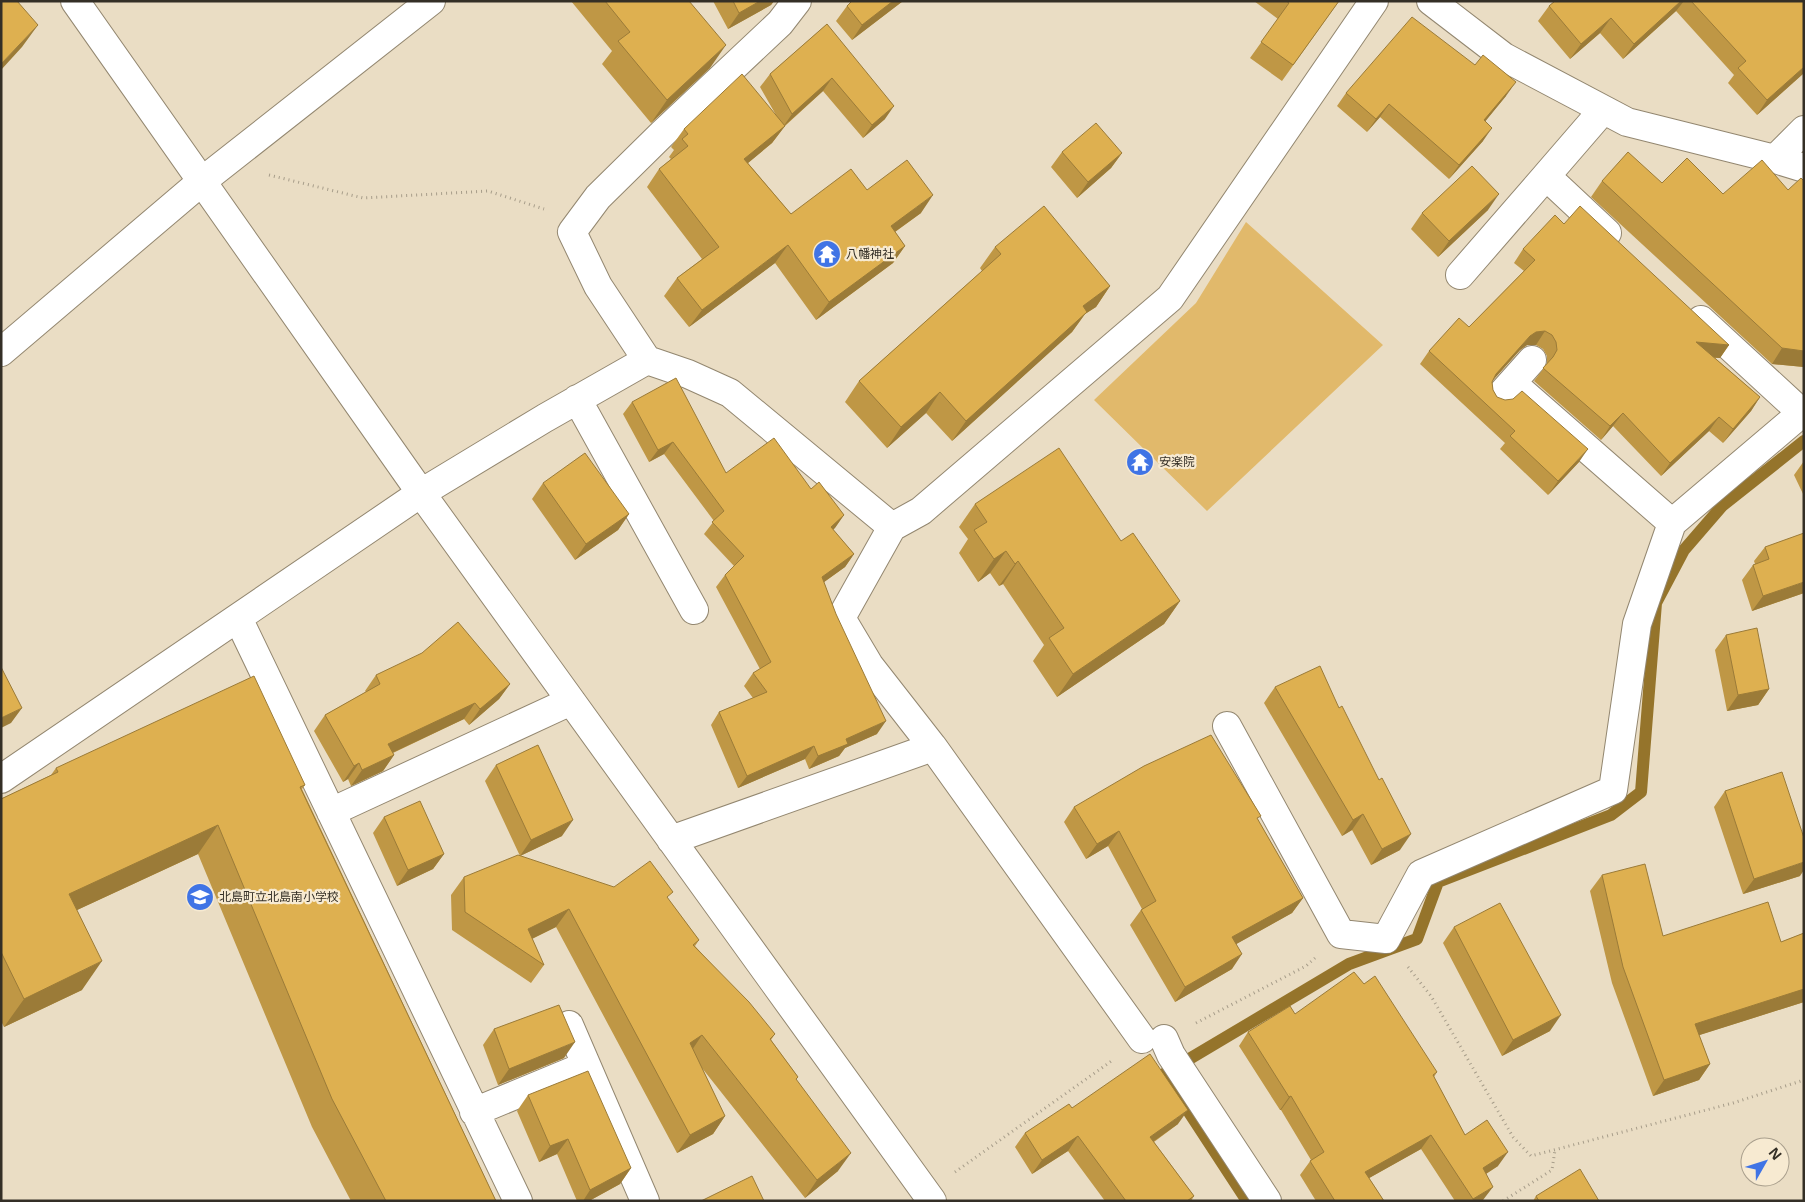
<svg xmlns="http://www.w3.org/2000/svg" width="1805" height="1202" viewBox="0 0 1805 1202" font-family="'Noto Sans','Noto Sans JP',sans-serif">
<style>
.green{fill:#e1b96b}
.lines{fill:none;stroke-linecap:round;stroke-linejoin:round}
.stream{stroke:#95742b;stroke-width:12}
.minor-casing{stroke:#938770;stroke-width:30}
.path{stroke:#a79d8a;stroke-width:3;stroke-dasharray:1 4;stroke-linecap:butt}
.minor{stroke:#fff;stroke-width:28}
.wall{fill:#bf9745}
.shaded-wall{fill:#9b7b38}
.building{fill:#deb050;stroke:#9b7b38}
.labels{text-anchor:middle;stroke-width:4.5;stroke-linejoin:round;paint-order:stroke}
.poi-label{font-size:12px;fill:#342f26;stroke:#f7ead1;text-anchor:start}
</style>
<rect width="100%" height="100%" fill="#eaddc4"/>
<path class="green" d="M 1246,222 L 1383,345 L 1207,511 L 1094,400 L 1196,303 Z"/>
<g class="lines">
<path class="stream" d="M 1247,1201 L 1164,1074 L 1349,964 L 1417,939 L 1438,882 L 1611,815 L 1641,792 L 1656,603 L 1684,550 L 1722,506 L 1804,441"/>
<g class="minor-casing">
<path id="minor" d="M 75,1 L 421,493 L 932,1201
M 797,1 L 780,23 L 662,134 L 598,197 L 572,232 L 598,286 L 647,360 L 688,374 L 730,393 L 892,527 L 841,618 L 869,665 L 933,747 L 1142,1039
M 1431,1 L 1504,57 L 1627,122 L 1775,159 L 1804,168
M 1603,110 L 1546,176 L 1607,233
M 1775,159 L 1804,130
M 1460,275 L 1546,176
M 1701,320 L 1801,412
M 1,352 L 201,182 L 431,1
M 1512,383 L 1672,523
M 1498,398 L 1532,360
M 577,399 L 694,610
M 892,527 L 921,511 L 1170,298 L 1374,1
M 238,618 L 518,1201
M 1227,726 L 1341,934 L 1386,939 L 1421,874 L 1613,790 L 1637,624 L 1672,523 L 1804,411
M 1,779 L 421,493 L 545,418 L 647,360
M 331,812 L 571,701
M 671,840 L 933,747
M 569,1025 L 645,1201
M 1164,1039 L 1171,1055 L 1267,1201
M 474,1112 L 585,1066"/>
</g>
<path class="path" d="M 269,175 L 363,198 L 488,191 L 544,209
M 1408,967 L 1431,996 L 1513,1137 L 1531,1156 L 1733,1103 L 1804,1080
M 1196,1023 L 1306,966 L 1315,958
M 955,1172 L 1113,1060
M 1503,1201 L 1552,1170 L 1555,1150"/>
<use href="#minor" class="minor"/>
</g>
<path class="wall" d="M 571,1 L 689,1 L 710,68 L 651,123 L 602,64 L 612,51 Z
M 713,1 L 774,1 L 771,5 L 728,29 Z
M 852,1 L 903,1 L 852,40 L 836,21 L 847,6 Z
M 1254,1 L 1339,1 L 1282,81 L 1250,58 L 1278,19 Z
M 1555,1 L 1804,1 L 1804,73 L 1757,115 L 1728,83 L 1734,75 L 1676,11 L 1623,59 L 1600,33 L 1570,59 L 1538,21 L 1549,6 Z
M 827,24 L 885,119 L 863,138 L 823,91 L 785,126 L 772,143 L 748,163 L 791,214 L 867,190 L 921,213 L 895,232 L 905,246 L 893,263 L 816,320 L 775,263 L 689,327 L 664,296 L 677,278 L 702,259 L 647,187 L 659,169 L 671,159 L 669,157 L 674,150 L 671,147 L 684,129 L 776,115 L 760,87 L 770,74 Z
M 1346,93 L 1506,96 L 1485,121 L 1483,141 L 1449,179 L 1380,117 L 1367,132 L 1337,106 Z
M 1062,152 L 1122,153 L 1111,168 L 1077,198 L 1051,167 Z
M 1602,181 L 1662,183 L 1723,194 L 1788,190 L 1804,181 L 1804,367 L 1772,364 L 1591,197 Z
M 1488,210 L 1438,257 L 1411,229 L 1422,213 Z
M 1564,224 L 1729,345 L 1720,358 L 1715,358 L 1760,397 L 1751,411 L 1723,443 L 1709,431 L 1661,476 L 1613,426 L 1601,440 L 1534,381 L 1547,364 L 1547,356 L 1543,349 L 1536,345 L 1527,345 L 1520,350 L 1493,380 L 1492,382 L 1493,390 L 1497,397 L 1579,462 L 1548,495 L 1500,449 L 1505,443 L 1420,364 L 1429,351 L 1469,327 L 1524,271 L 1514,263 L 1523,249 Z
M 995,247 L 1110,286 L 1096,307 L 1085,314 L 1072,332 L 952,441 L 926,413 L 887,448 L 845,402 L 859,381 L 982,271 L 980,268 Z
M 632,402 L 726,473 L 811,489 L 844,515 L 833,530 L 854,554 L 845,567 L 824,582 L 877,734 L 845,748 L 839,756 L 809,769 L 805,759 L 738,788 L 711,725 L 719,712 L 753,698 L 744,686 L 753,673 L 760,669 L 716,587 L 725,575 L 734,566 L 704,534 L 714,521 L 664,454 L 649,462 L 623,414 Z
M 1804,461 L 1804,496 L 1794,475 Z
M 543,483 L 629,514 L 618,530 L 575,560 L 532,499 Z
M 975,504 L 1121,541 L 1180,601 L 1164,624 L 1057,697 L 1033,661 L 1044,645 L 1003,584 L 999,586 L 990,573 L 978,582 L 959,553 L 968,539 L 959,527 Z
M 1765,547 L 1804,593 L 1752,611 L 1742,580 L 1753,565 L 1755,564 L 1754,561 Z
M 1726,635 L 1769,689 L 1758,705 L 1727,711 L 1715,650 Z
M 376,675 L 510,684 L 499,699 L 469,725 L 464,719 L 393,753 L 394,755 L 383,771 L 351,786 L 348,779 L 343,782 L 314,731 L 325,715 L 366,692 L 365,691 Z
M 1275,687 L 1400,850 L 1371,865 L 1352,830 L 1342,836 L 1264,703 Z
M 496,765 L 562,836 L 520,856 L 485,781 Z
M 56,768 L 305,785 L 302,789 L 496,1201 L 351,1201 L 312,1127 L 198,854 L 77,910 L 82,990 L 4,1027 L 1,1021 L 1,799 L 51,775 Z
M 1725,791 L 1800,876 L 1743,894 L 1714,807 Z
M 1074,807 L 1258,820 L 1303,898 L 1292,913 L 1236,944 L 1232,969 L 1175,1002 L 1130,925 L 1141,910 L 1142,909 L 1108,846 L 1086,859 L 1064,822 Z
M 384,817 L 444,854 L 433,869 L 397,886 L 373,833 Z
M 1602,875 L 1663,936 L 1781,942 L 1804,933 L 1804,1002 L 1699,1035 L 1710,1064 L 1699,1080 L 1653,1096 L 1612,983 L 1590,891 Z
M 464,877 L 614,887 L 668,899 L 699,940 L 695,946 L 775,1034 L 771,1040 L 798,1077 L 796,1080 L 838,1171 L 805,1198 L 702,1068 L 725,1116 L 713,1134 L 677,1153 L 556,927 L 532,939 L 544,965 L 531,983 L 452,930 L 451,895 Z
M 1454,927 L 1550,1031 L 1502,1056 L 1443,943 Z
M 1295,1014 L 1437,1072 L 1434,1077 L 1465,1135 L 1498,1166 L 1486,1174 L 1483,1201 L 1455,1201 L 1421,1149 L 1369,1178 L 1384,1201 L 1316,1201 L 1300,1175 L 1311,1160 L 1281,1110 L 1280,1110 L 1239,1046 L 1248,1032 Z
M 494,1029 L 564,1058 L 498,1085 L 483,1045 Z
M 528,1095 L 631,1168 L 620,1184 L 589,1201 L 577,1201 L 557,1154 L 539,1162 L 517,1111 Z
M 1072,1108 L 1178,1124 L 1154,1142 L 1194,1196 L 1191,1201 L 1105,1201 L 1068,1151 L 1032,1174 L 1015,1147 L 1025,1133 Z
M 1536,1196 L 1599,1201 L 1533,1201 Z"/>
<path class="shaded-wall" d="M 760,1 L 774,1 L 771,5 L 728,29 L 739,13 Z
M 893,1 L 903,1 L 852,40 L 862,25 Z
M 1681,1 L 1684,1 L 1676,11 L 1623,59 L 1634,44 Z
M 1611,18 L 1600,33 L 1570,59 L 1581,44 Z
M 38,25 L 22,47 L 1,70 L 1,64 Z
M 726,45 L 710,68 L 651,123 L 667,100 Z
M 1804,67 L 1804,73 L 1757,115 L 1767,100 Z
M 832,78 L 823,91 L 783,127 L 785,126 L 772,143 L 731,177 L 744,159 L 783,127 L 792,114 Z
M 1516,82 L 1506,96 L 1475,134 L 1484,120 Z
M 1389,104 L 1380,117 L 1367,132 L 1376,119 Z
M 894,106 L 885,119 L 863,138 L 872,125 Z
M 1492,128 L 1483,141 L 1449,179 L 1459,165 Z
M 1122,153 L 1111,168 L 1077,198 L 1088,182 Z
M 1499,194 L 1488,210 L 1438,257 L 1449,241 Z
M 933,195 L 921,213 L 878,244 L 891,226 Z
M 788,245 L 775,263 L 689,327 L 702,310 Z
M 905,246 L 893,263 L 816,320 L 829,302 Z
M 1110,286 L 1096,307 L 1085,314 L 1072,332 L 952,441 L 966,421 L 1083,306 Z
M 1545,331 L 1536,345 L 1527,345 L 1520,350 L 1486,388 L 1496,374 L 1530,336 L 1536,332 Z
M 1696,342 L 1729,345 L 1720,358 L 1687,355 Z
M 1782,348 L 1804,351 L 1804,367 L 1772,364 Z
M 940,392 L 926,413 L 887,448 L 901,427 Z
M 1760,397 L 1751,411 L 1723,443 L 1733,429 Z
M 1623,413 L 1613,426 L 1601,440 L 1610,426 Z
M 1719,417 L 1709,431 L 1661,476 L 1670,463 Z
M 673,442 L 664,454 L 649,462 L 658,450 Z
M 1588,449 L 1579,462 L 1548,495 L 1558,481 Z
M 629,514 L 618,530 L 575,560 L 586,544 Z
M 844,515 L 835,528 L 822,540 L 831,527 Z
M 1006,551 L 990,573 L 978,582 L 994,559 Z
M 854,554 L 845,567 L 813,590 L 822,577 Z
M 1018,561 L 1003,584 L 999,586 L 1015,564 Z
M 1804,582 L 1804,593 L 1752,611 L 1763,596 Z
M 1180,601 L 1164,624 L 1057,697 L 1073,674 Z
M 510,684 L 499,699 L 469,725 L 480,709 Z
M 1769,689 L 1758,705 L 1727,711 L 1738,695 Z
M 475,703 L 464,719 L 377,760 L 388,744 Z
M 22,708 L 11,723 L 1,728 L 1,718 Z
M 886,721 L 877,734 L 845,748 L 839,756 L 809,769 L 818,756 L 846,739 Z
M 814,746 L 805,759 L 738,788 L 747,776 Z
M 394,755 L 383,771 L 351,786 L 362,770 Z
M 359,763 L 348,779 L 343,782 L 354,766 Z
M 1363,814 L 1352,830 L 1342,836 L 1353,820 Z
M 573,820 L 562,836 L 520,856 L 531,840 Z
M 218,825 L 198,854 L 49,923 L 69,894 Z
M 1119,831 L 1108,846 L 1086,859 L 1097,844 Z
M 1411,834 L 1400,850 L 1371,865 L 1382,849 Z
M 444,854 L 433,869 L 397,886 L 408,870 Z
M 1804,862 L 1804,870 L 1800,876 L 1743,894 L 1754,879 Z
M 1303,898 L 1292,913 L 1222,952 L 1232,937 Z
M 569,909 L 556,927 L 515,947 L 528,929 Z
M 1242,954 L 1232,969 L 1175,1002 L 1185,987 Z
M 102,961 L 82,990 L 4,1027 L 24,999 Z
M 1804,989 L 1804,1002 L 1684,1040 L 1695,1024 Z
M 1561,1015 L 1550,1031 L 1502,1056 L 1513,1040 Z
M 702,1035 L 690,1053 L 690,1043 Z
M 575,1042 L 564,1058 L 498,1085 L 509,1069 Z
M 1710,1064 L 1699,1080 L 1653,1096 L 1664,1080 Z
M 1291,1096 L 1281,1110 L 1280,1110 L 1289,1097 Z
M 1188,1110 L 1178,1124 L 1140,1151 L 1150,1137 Z
M 725,1116 L 713,1134 L 677,1153 L 690,1135 Z
M 1431,1135 L 1421,1149 L 1355,1186 L 1365,1172 Z
M 1078,1136 L 1068,1151 L 1032,1174 L 1042,1160 Z
M 568,1139 L 557,1154 L 539,1162 L 550,1146 Z
M 1508,1152 L 1498,1166 L 1473,1182 L 1483,1168 Z
M 851,1153 L 838,1171 L 805,1198 L 817,1180 Z
M 631,1168 L 620,1184 L 589,1201 L 583,1201 L 590,1190 Z
M 1493,1187 L 1483,1200 L 1472,1201 L 1473,1199 Z"/>
<path class="building" d="M 1,1 L 17,1 L 38,25 L 1,64 Z
M 605,1 L 689,1 L 726,45 L 667,100 L 618,41 L 630,32 Z
M 733,1 L 760,1 L 739,13 Z
M 852,1 L 893,1 L 862,25 L 847,6 Z
M 1286,1 L 1339,1 L 1293,65 L 1261,42 L 1289,3 Z
M 1555,1 L 1681,1 L 1634,44 L 1611,18 L 1581,44 L 1549,6 Z
M 1691,1 L 1804,1 L 1804,67 L 1767,100 L 1738,68 L 1746,61 Z
M 1412,17 L 1475,65 L 1483,55 L 1516,82 L 1484,120 L 1492,128 L 1459,165 L 1389,104 L 1376,119 L 1346,93 Z
M 827,24 L 894,106 L 872,125 L 832,78 L 792,114 L 770,74 Z
M 742,74 L 785,126 L 744,159 L 791,214 L 851,169 L 867,190 L 907,160 L 933,195 L 891,226 L 905,246 L 829,302 L 788,245 L 702,310 L 677,278 L 719,247 L 659,169 L 688,146 L 682,139 L 688,134 L 684,129 Z
M 1096,123 L 1122,153 L 1088,182 L 1062,152 Z
M 1628,152 L 1662,183 L 1687,158 L 1723,194 L 1762,160 L 1788,190 L 1801,178 L 1804,181 L 1804,351 L 1782,348 L 1602,181 Z
M 1472,166 L 1499,194 L 1449,241 L 1422,213 Z
M 1044,206 L 1110,286 L 1083,306 L 1087,312 L 966,421 L 940,392 L 901,427 L 859,381 L 1001,254 L 995,247 Z
M 1580,206 L 1729,345 L 1696,342 L 1760,397 L 1733,429 L 1719,417 L 1670,463 L 1623,413 L 1610,426 L 1543,368 L 1553,357 L 1557,350 L 1556,342 L 1552,335 L 1545,331 L 1536,332 L 1530,336 L 1496,374 L 1492,382 L 1493,390 L 1497,397 L 1505,400 L 1513,399 L 1522,391 L 1588,449 L 1558,481 L 1510,436 L 1515,431 L 1429,351 L 1459,318 L 1469,327 L 1535,260 L 1523,249 L 1555,215 L 1564,224 Z
M 676,378 L 726,473 L 774,438 L 811,489 L 819,482 L 844,515 L 831,527 L 854,554 L 822,577 L 836,614 L 886,721 L 846,739 L 848,744 L 818,756 L 814,746 L 747,776 L 719,712 L 767,692 L 753,673 L 771,662 L 725,575 L 744,556 L 712,522 L 724,511 L 673,442 L 658,450 L 632,402 Z
M 1059,448 L 1121,541 L 1133,533 L 1180,601 L 1073,674 L 1049,638 L 1064,628 L 1018,561 L 1015,564 L 1006,551 L 994,559 L 974,530 L 987,522 L 975,504 Z
M 585,453 L 629,514 L 586,544 L 543,483 Z
M 1804,533 L 1804,582 L 1763,596 L 1753,565 L 1769,559 L 1765,547 Z
M 458,622 L 510,684 L 480,709 L 475,703 L 388,744 L 394,755 L 362,770 L 359,763 L 354,766 L 325,715 L 380,684 L 376,675 L 422,653 Z
M 1757,628 L 1769,689 L 1738,695 L 1726,635 Z
M 1320,666 L 1339,708 L 1342,706 L 1379,780 L 1382,778 L 1411,834 L 1382,849 L 1363,814 L 1353,820 L 1275,687 Z
M 1,667 L 22,708 L 1,718 Z
M 254,676 L 305,785 L 300,787 L 496,1201 L 386,1201 L 332,1099 L 218,825 L 69,894 L 102,961 L 24,999 L 1,952 L 1,799 L 58,772 L 56,768 Z
M 1211,735 L 1261,816 L 1257,818 L 1303,898 L 1232,937 L 1242,954 L 1185,987 L 1141,910 L 1156,901 L 1119,831 L 1097,844 L 1074,807 L 1144,766 Z
M 538,745 L 573,820 L 531,840 L 496,765 Z
M 1782,772 L 1804,838 L 1804,862 L 1754,879 L 1725,791 Z
M 420,801 L 444,854 L 408,870 L 384,817 Z
M 518,855 L 614,887 L 650,861 L 673,892 L 667,897 L 699,940 L 693,945 L 749,1002 L 775,1034 L 770,1039 L 798,1077 L 796,1079 L 851,1153 L 817,1180 L 702,1035 L 690,1043 L 725,1116 L 690,1135 L 569,909 L 528,929 L 544,965 L 465,912 L 464,877 Z
M 1645,864 L 1663,936 L 1768,902 L 1781,942 L 1804,933 L 1804,989 L 1695,1024 L 1710,1064 L 1664,1080 L 1623,967 L 1602,875 Z
M 1500,903 L 1561,1015 L 1513,1040 L 1454,927 Z
M 1354,972 L 1364,984 L 1375,976 L 1437,1072 L 1433,1075 L 1465,1135 L 1487,1120 L 1508,1152 L 1483,1168 L 1493,1187 L 1473,1199 L 1431,1135 L 1365,1172 L 1384,1201 L 1335,1201 L 1310,1161 L 1324,1152 L 1291,1096 L 1289,1097 L 1248,1032 L 1290,1006 L 1295,1014 Z
M 559,1005 L 575,1042 L 509,1069 L 494,1029 Z
M 1150,1054 L 1188,1110 L 1150,1137 L 1194,1196 L 1187,1201 L 1126,1201 L 1078,1136 L 1042,1160 L 1025,1133 L 1069,1104 L 1072,1108 Z
M 588,1071 L 631,1168 L 590,1190 L 568,1139 L 550,1146 L 528,1095 Z
M 1580,1169 L 1599,1201 L 1539,1201 L 1536,1196 Z
M 752,1176 L 764,1201 L 701,1201 Z"/>
<defs>
<g id="temple-disc" transform="scale(1.4375)"><circle r="9.5" fill="#4074e5" stroke="#f7ead1"/><path d="M0-6L5-2H3V0L6.5 2.5H4V6H1.5V3h-3V6H-4V2.5H-6.5L-3 0V-2H-5Z" fill="#fff"/></g>
<g id="school-disc" transform="scale(1.4375)"><circle r="9.5" fill="#4074e5" stroke="#f7ead1"/><path d="M0-5L7-2L0 1L-7-2ZM-4 1L0 2.5L4 1V4Q0 6-4 4Z" fill="#fff"/></g>
</defs>
<g fill-rule="evenodd">
<use href="#temple-disc" x="827" y="254"/>
<use href="#temple-disc" x="1140" y="462"/>
<use href="#school-disc" x="200" y="897"/>
</g>
<g class="labels">
<g class="poi-label">
<text x="846" y="258">八幡神社</text>
<text x="1159" y="466">安楽院</text>
<text x="219" y="901">北島町立北島南小学校</text>
</g>
</g>
<rect width="1805" height="1202" fill="none" stroke="#342f26" stroke-width="5"/>
<g transform="translate(1765 1162) rotate(51)"><circle r="24" fill="#f7ead1" stroke="#a99f8d"/>
<path d="M0-4L9 19L0 12L-9 19Z" fill="#4074e5"/>
<text y="-8" font-size="14" font-weight="bold" text-anchor="middle" fill="#342f26">N</text>
</g>
</svg>
